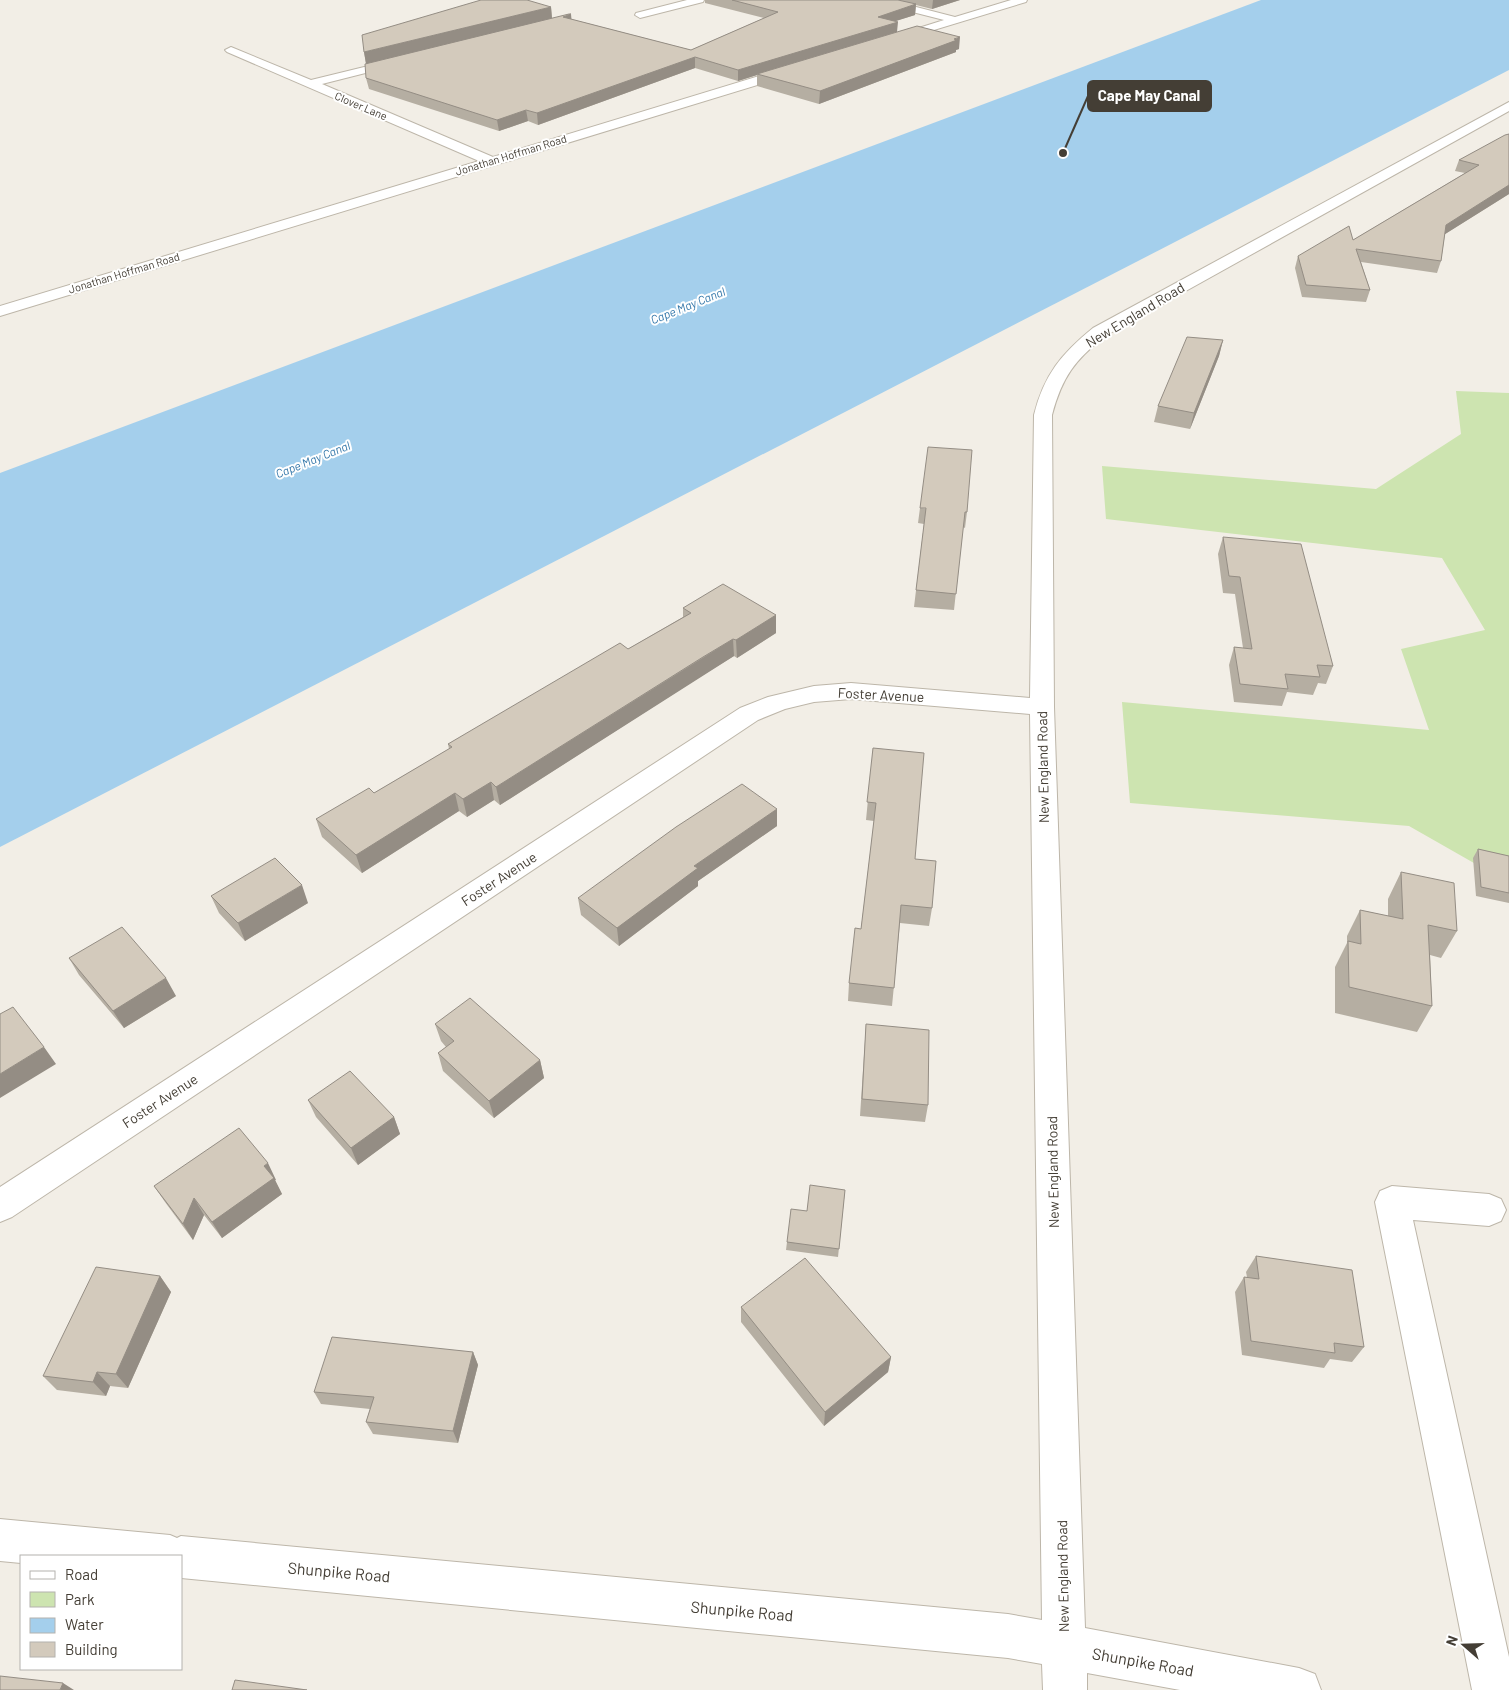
<svg xmlns="http://www.w3.org/2000/svg" width="1509" height="1690" viewBox="0 0 1509 1690" font-family="Barlow,sans-serif">
<style>
.green{fill:#cde4b0}
.water{fill:#a4cfec}
.lines{fill:none;stroke-linecap:round;stroke-linejoin:round}
.minor-casing{stroke:#bdb6a9;stroke-width:2}
.minor{fill:#fff;fill-rule:evenodd}
.wall{fill:#b5aea2}
.shaded-wall{fill:#948d84}
.building{fill:#d3cabc;stroke:#948d84}
.labels{text-anchor:middle;stroke-width:4;stroke-linejoin:round;paint-order:stroke}
.far-street-label{font-size:11px;fill:#443e35;stroke:#fff}
.far-water-label{font-size:12px;font-style:italic;fill:#3578aa;stroke:#fff}
.street-label{font-size:14px;fill:#443e35;stroke:#fff}
.near-street-label{font-size:16px;fill:#443e35;stroke:#fff}
.leader{fill:none;stroke:#443e35;stroke-width:2}
.callout-dot{fill:#443e35;stroke:#fff;stroke-width:2}
.callout{fill:#443e35;stroke:#443e35;stroke-width:2}
.callout-label{font-size:15px;text-anchor:middle;font-weight:bold;fill:#fff}
</style>
<rect width="100%" height="100%" fill="#f2eee6"/>
<path class="green" d="M 1456,391 L 1509,393 L 1509,883 L 1409,826 L 1130,803 L 1122,702 L 1429,730 L 1401,649 L 1485,630 L 1442,558 L 1106,519 L 1102,466 L 1376,489 L 1461,434 Z"/>
<path class="water" d="M 1261,0 L 1509,0 L 1509,70 L 0,847 L 0,473 Z"/>
<g class="lines">
<g class="minor-casing">
<path id="minor" d="M 687,0 L 704,0 L 703,2 L 640,18 L 635,15 L 636,13 Z
M 872,0 L 889,0 L 955,17 L 1011,0 L 1027,0 L 1026,2 L 891,43 L 887,42 L 885,40 L 887,38 L 944,20 L 873,2 Z
M 231,47 L 311,80 L 401,58 L 405,59 L 407,61 L 405,63 L 322,84 L 493,157 L 789,67 L 797,67 L 799,70 L 797,73 L 0,316 L 0,306 L 479,161 L 227,52 L 225,50 Z
M 1509,102 L 1509,111 L 1105,336 C 1075,360 1062,377 1052,415 L 1054,707 L 1085,1628 L 1299,1668 L 1315,1674 L 1321,1690 L 1180,1690 L 1087,1673 L 1087,1690 L 1043,1690 L 1042,1664 L 1008,1658 L 181,1578 L 181,1556 L 21,1556 L 21,1563 L 0,1561 L 0,1519 L 170,1535 L 177,1538 L 181,1536 L 1008,1614 L 1042,1620 L 1030,714 L 851,699 L 814,702 L 785,709 L 758,720 L 12,1217 L 0,1222 L 0,1187 L 740,708 L 768,697 L 814,686 L 851,683 L 1030,698 L 1034,415 C 1044,375 1061,354 1093,328 Z
M 1392,1186 L 1489,1194 L 1501,1199 L 1506,1210 L 1501,1221 L 1489,1226 L 1413,1220 L 1509,1657 L 1509,1690 L 1472,1690 L 1375,1202 L 1380,1191 Z"/>
</g>
<use href="#minor" class="minor"/>
</g>
<path class="wall" d="M 705,0 L 960,0 L 932,9 L 916,5 L 915,15 L 895,21 L 897,32 L 959,49 L 956,50 L 956,52 L 819,104 L 757,86 L 757,75 L 738,81 L 695,68 L 538,125 L 528,121 L 499,131 L 369,89 L 366,78 L 366,63 L 364,52 L 551,7 L 552,18 L 571,19 L 691,50 L 764,18 L 705,3 Z
M 1509,134 L 1509,194 L 1445,234 L 1441,261 L 1437,273 L 1361,262 L 1370,290 L 1366,302 L 1302,297 L 1295,268 L 1298,256 L 1353,240 L 1465,173 L 1455,171 L 1459,160 Z
M 1223,340 L 1219,356 L 1190,429 L 1154,422 L 1158,406 Z
M 920,508 L 967,512 L 965,528 L 963,527 L 954,610 L 914,607 L 924,524 L 918,523 Z
M 1223,537 L 1333,666 L 1326,684 L 1318,683 L 1313,695 L 1287,692 L 1282,706 L 1234,702 L 1229,665 L 1234,647 L 1243,648 L 1235,594 L 1223,593 L 1218,554 Z
M 683,608 L 776,615 L 776,633 L 737,658 L 734,656 L 703,675 L 500,805 L 494,800 L 467,817 L 459,811 L 362,873 L 322,837 L 316,819 L 374,793 L 449,749 L 448,744 L 628,649 L 683,617 Z
M 873,748 L 915,859 L 932,908 L 929,926 L 900,923 L 892,1006 L 848,1001 L 849,983 L 861,929 L 874,821 L 866,820 Z
M 777,809 L 777,826 L 698,881 L 698,886 L 619,946 L 581,915 L 578,898 Z
M 1478,849 L 1509,856 L 1509,903 L 1476,896 L 1473,858 Z
M 1401,872 L 1457,931 L 1441,958 L 1430,955 L 1432,1006 L 1417,1032 L 1335,1013 L 1335,967 L 1347,943 L 1347,936 L 1360,910 L 1388,916 L 1388,899 Z
M 211,896 L 308,903 L 245,941 L 219,913 Z
M 69,958 L 176,996 L 124,1028 L 79,975 Z
M 435,1024 L 540,1060 L 544,1078 L 494,1118 L 443,1071 L 438,1053 L 446,1047 L 441,1041 Z
M 866,1024 L 928,1105 L 925,1122 L 860,1116 Z
M 308,1100 L 394,1117 L 400,1134 L 358,1165 L 316,1117 Z
M 275,1180 L 282,1194 L 222,1238 L 204,1215 L 193,1240 L 165,1202 L 154,1186 L 276,1180 Z
M 845,1190 L 838,1257 L 786,1250 L 787,1242 L 807,1211 Z
M 1256,1256 L 1364,1347 L 1352,1362 L 1330,1359 L 1324,1368 L 1242,1355 L 1235,1292 L 1244,1277 L 1247,1277 L 1246,1272 Z
M 160,1276 L 171,1292 L 128,1388 L 110,1386 L 106,1396 L 57,1390 L 43,1376 Z
M 741,1307 L 891,1357 L 888,1372 L 824,1426 L 741,1322 Z
M 473,1352 L 478,1365 L 458,1443 L 373,1434 L 366,1422 L 370,1409 L 321,1404 L 314,1392 Z"/>
<path class="shaded-wall" d="M 933,0 L 960,0 L 932,9 Z
M 916,4 L 915,15 L 877,27 L 878,17 Z
M 551,7 L 552,19 L 366,64 L 364,52 Z
M 571,14 L 572,25 L 563,17 Z
M 898,22 L 897,32 L 757,74 L 757,75 L 738,81 L 738,70 Z
M 960,37 L 959,49 L 956,50 L 956,52 L 819,104 L 820,91 Z
M 695,57 L 695,68 L 538,125 L 537,113 Z
M 526,110 L 528,121 L 499,131 L 497,120 Z
M 1509,185 L 1509,194 L 1442,236 L 1446,225 Z
M 1223,340 L 1219,356 L 1190,429 L 1194,413 Z
M 776,615 L 776,633 L 737,658 L 736,640 Z
M 733,639 L 734,656 L 500,805 L 496,787 Z
M 491,782 L 494,800 L 467,817 L 463,799 Z
M 455,793 L 459,811 L 362,873 L 356,855 Z
M 777,809 L 777,826 L 698,881 L 698,886 L 619,946 L 617,928 L 694,866 Z
M 302,885 L 308,903 L 245,941 L 238,923 Z
M 166,978 L 176,996 L 124,1028 L 113,1011 Z
M 44,1047 L 56,1064 L 0,1098 L 0,1074 Z
M 540,1060 L 544,1078 L 494,1118 L 489,1101 Z
M 394,1117 L 400,1134 L 358,1165 L 351,1148 Z
M 268,1163 L 276,1180 L 275,1180 L 282,1194 L 222,1238 L 212,1222 L 264,1166 Z
M 194,1198 L 204,1215 L 193,1240 L 183,1224 Z
M 160,1276 L 171,1292 L 128,1388 L 116,1374 Z
M 473,1352 L 478,1365 L 458,1443 L 453,1431 Z
M 891,1357 L 888,1372 L 824,1426 L 825,1412 Z
M 97,1372 L 110,1386 L 106,1396 L 93,1382 Z
M 63,1683 L 74,1690 L 60,1690 Z"/>
<path class="building" d="M 481,0 L 527,0 L 551,7 L 364,52 L 362,35 Z
M 732,0 L 898,0 L 916,4 L 878,17 L 898,22 L 738,70 L 695,57 L 537,113 L 526,110 L 497,120 L 366,78 L 365,64 L 569,14 L 571,14 L 563,17 L 691,50 L 778,12 Z
M 917,26 L 960,37 L 954,39 L 957,40 L 820,91 L 757,74 Z
M 1509,134 L 1509,185 L 1446,225 L 1441,261 L 1356,249 L 1370,290 L 1306,285 L 1298,256 L 1349,226 L 1353,240 L 1479,165 L 1459,160 L 1505,135 Z
M 1187,337 L 1223,340 L 1194,413 L 1158,406 Z
M 928,447 L 972,450 L 967,512 L 965,512 L 956,594 L 916,590 L 926,508 L 920,508 Z
M 1223,537 L 1301,544 L 1333,666 L 1317,665 L 1320,677 L 1285,674 L 1288,689 L 1240,684 L 1234,647 L 1252,649 L 1240,577 L 1229,576 Z
M 723,584 L 776,615 L 736,640 L 733,639 L 703,657 L 496,787 L 491,782 L 463,799 L 455,793 L 356,855 L 316,819 L 369,788 L 374,793 L 452,747 L 448,744 L 620,643 L 628,649 L 691,613 L 683,608 Z
M 873,748 L 924,753 L 915,859 L 936,861 L 932,908 L 901,905 L 894,988 L 849,983 L 855,928 L 861,929 L 876,803 L 867,802 Z
M 742,784 L 777,809 L 694,866 L 698,868 L 617,928 L 578,898 L 676,827 Z
M 1478,849 L 1509,856 L 1509,893 L 1481,887 Z
M 275,858 L 302,885 L 238,923 L 211,896 Z
M 1401,872 L 1454,883 L 1457,931 L 1428,925 L 1432,1006 L 1349,987 L 1348,941 L 1361,944 L 1360,910 L 1403,919 Z
M 122,927 L 166,978 L 113,1011 L 69,958 Z
M 470,998 L 540,1060 L 489,1101 L 438,1053 L 454,1041 L 435,1024 Z
M 13,1007 L 44,1047 L 0,1074 L 0,1014 Z
M 866,1024 L 929,1030 L 928,1105 L 862,1099 Z
M 350,1071 L 394,1117 L 351,1148 L 308,1100 Z
M 239,1128 L 268,1163 L 264,1166 L 274,1178 L 212,1222 L 194,1198 L 183,1224 L 154,1186 Z
M 810,1185 L 845,1190 L 839,1249 L 787,1242 L 791,1209 L 807,1211 Z
M 1256,1256 L 1352,1270 L 1364,1347 L 1334,1343 L 1335,1353 L 1251,1341 L 1244,1277 L 1259,1279 Z
M 805,1258 L 891,1357 L 825,1412 L 741,1307 Z
M 96,1267 L 160,1276 L 116,1374 L 97,1372 L 93,1382 L 43,1376 Z
M 332,1337 L 473,1352 L 453,1431 L 366,1422 L 374,1397 L 314,1392 Z
M 0,1676 L 63,1683 L 60,1690 L 0,1690 Z
M 235,1680 L 307,1690 L 232,1690 Z"/>
<g class="labels">
<g class="far-street-label">
<text transform="translate(361 106) rotate(23)" y="4">Clover Lane</text>
<text transform="translate(511 155) rotate(-17)" y="4">Jonathan Hoffman Road</text>
<text transform="translate(124 273) rotate(-17)" y="4">Jonathan Hoffman Road</text>
</g>
<g class="far-water-label">
<text transform="translate(688 306) rotate(-22)" y="4">Cape May Canal</text>
<text transform="translate(313 460) rotate(-22)" y="4">Cape May Canal</text>
</g>
<g class="street-label">
<text transform="translate(1135 315) rotate(-31)" y="5">New England Road</text>
<text transform="translate(881 695) rotate(3)" y="5">Foster Avenue</text>
<text transform="translate(1043 767) rotate(-91)" y="5">New England Road</text>
<text transform="translate(499 879) rotate(-33)" y="5">Foster Avenue</text>
<text transform="translate(160 1101) rotate(-33)" y="5">Foster Avenue</text>
<text transform="translate(1053 1172) rotate(-91)" y="5">New England Road</text>
<text transform="translate(1063 1576) rotate(-91)" y="5">New England Road</text>
</g>
<g class="near-street-label">
<text transform="translate(339 1572) rotate(5)" y="6">Shunpike Road</text>
<text transform="translate(742 1611) rotate(5)" y="6">Shunpike Road</text>
<text transform="translate(1143 1662) rotate(10)" y="6">Shunpike Road</text>
</g>
</g>
<path class="leader" d="M1063 153L1088 96"/>
<circle class="callout-dot" cx="1063" cy="153" r="5"/>
<rect class="callout" x="1088" y="81" width="123" height="30" rx="5"/>
<g class="callout-label">
<text x="1149" y="101">Cape May Canal</text>
</g>
<rect x="20" y="1555" width="162" height="115" fill="#ffffff" stroke="#b4b2ae"/>
<rect x="30" y="1571" width="25" height="8" fill="#ffffff" stroke="#b4b2ae"/>
<text x="65" y="1580" font-size="15" fill="#443e35">Road</text>
<rect x="30" y="1592" width="25" height="15" fill="#cde4b0" stroke="#b4b2ae"/>
<text x="65" y="1605" font-size="15" fill="#443e35">Park</text>
<rect x="30" y="1618" width="25" height="15" fill="#a4cfec" stroke="#b4b2ae"/>
<text x="65" y="1630" font-size="15" fill="#443e35">Water</text>
<rect x="30" y="1642" width="25" height="15" fill="#d3cabc" stroke="#b4b2ae"/>
<text x="65" y="1655" font-size="15" fill="#443e35">Building</text>
<g transform="translate(1464 1645) rotate(290)" stroke="#ffffff" stroke-width="4" paint-order="stroke">
<path d="M0-4L9 19L0 12L-9 19Z" fill="#443e35"/>
<text y="-8" font-size="14" font-weight="bold" text-anchor="middle" fill="#443e35">N</text>
</g>
</svg>
